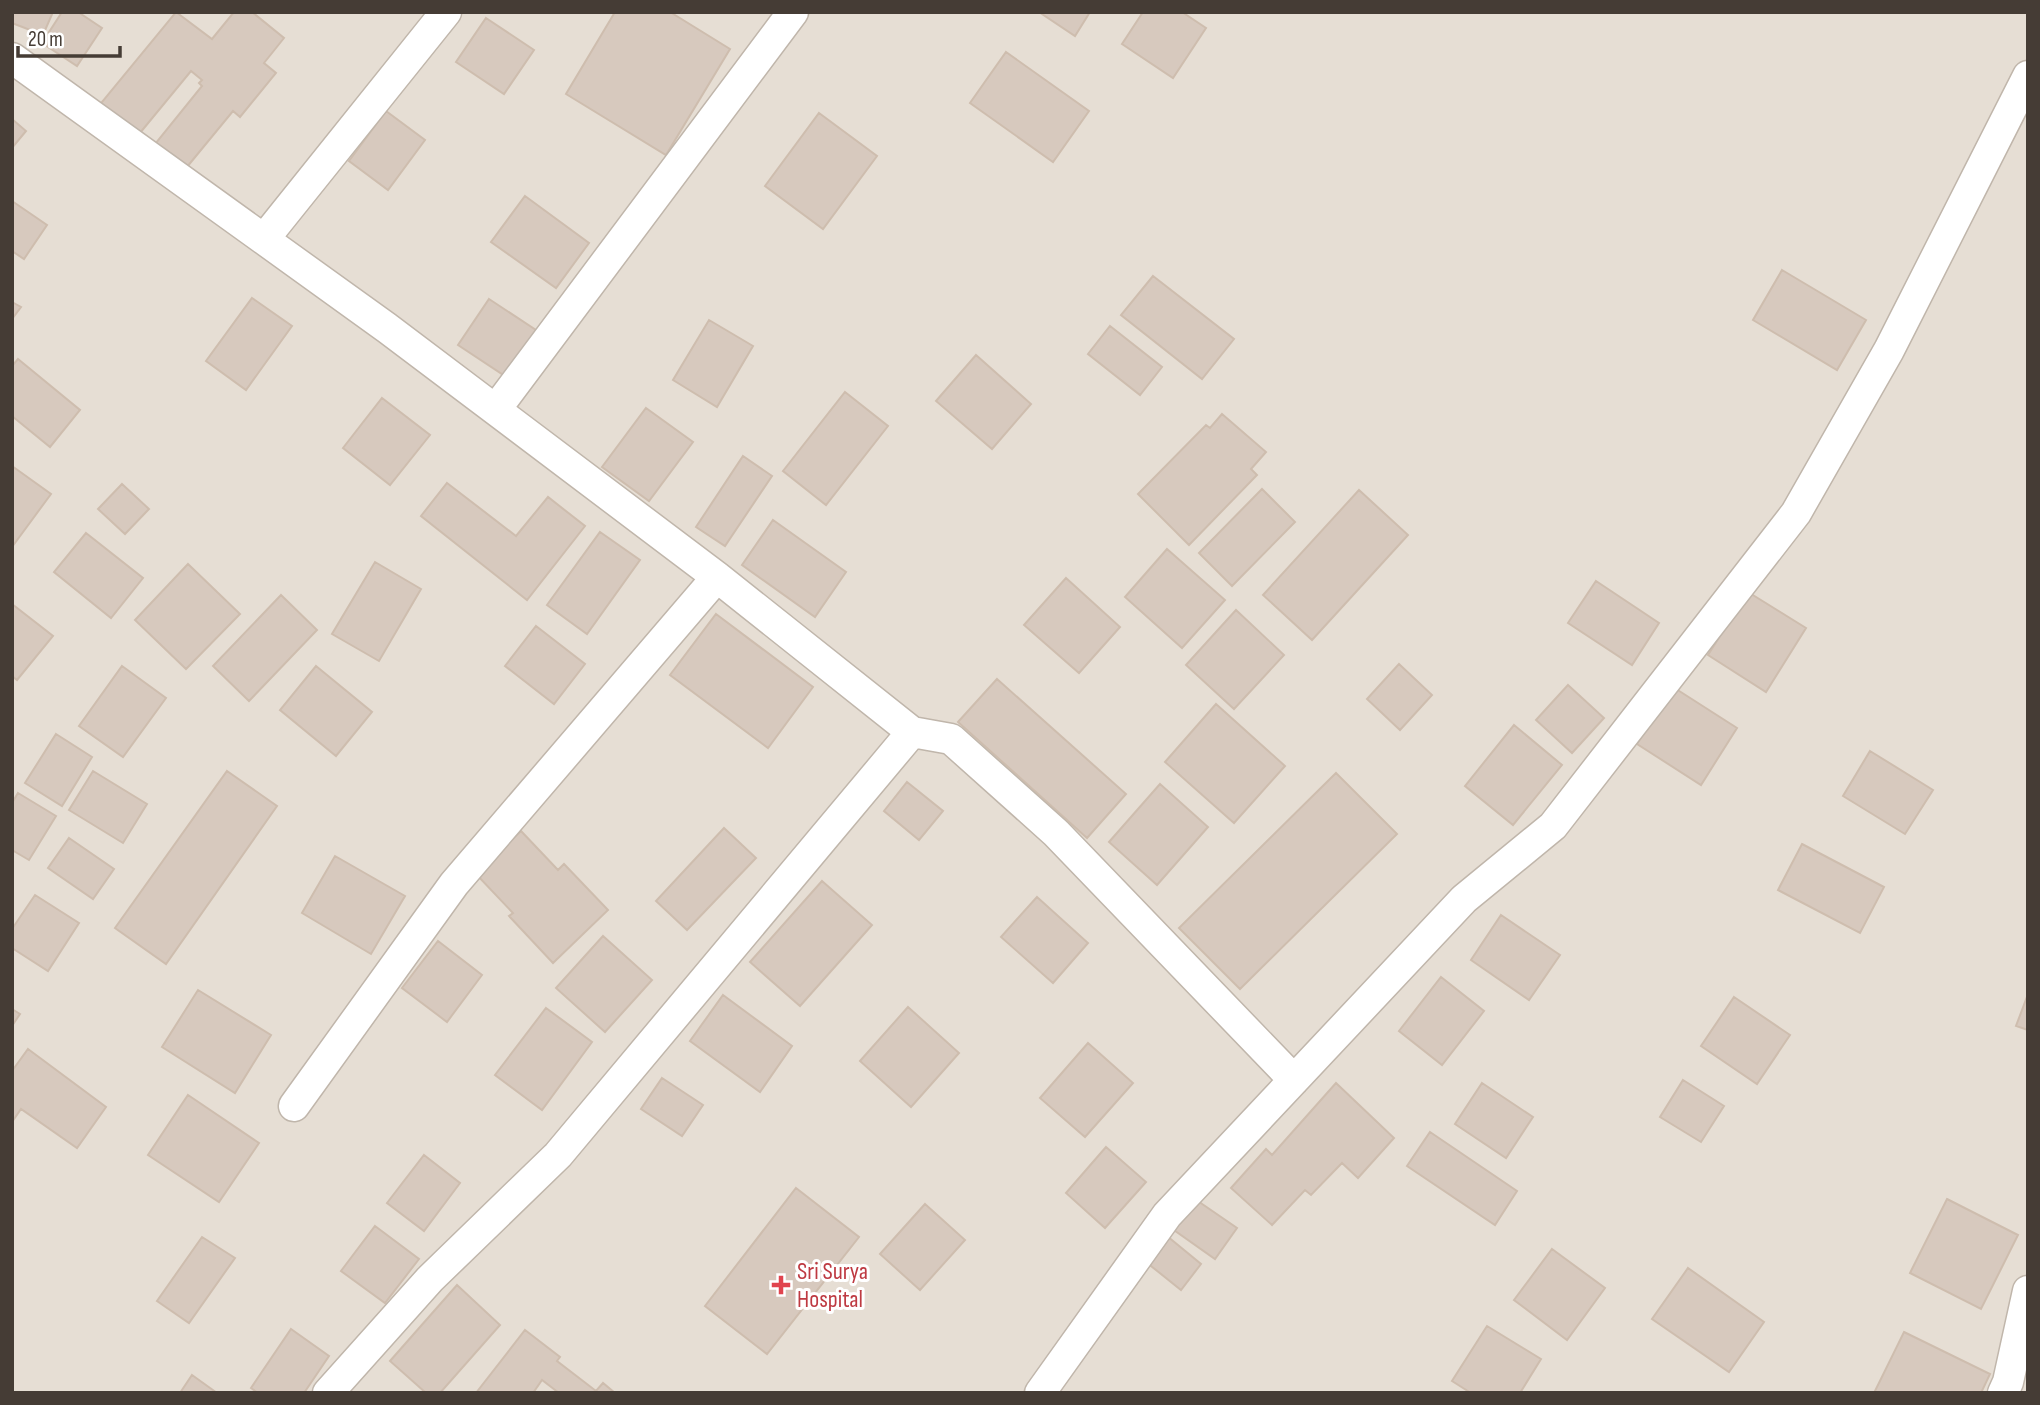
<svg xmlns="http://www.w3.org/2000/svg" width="2040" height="1405" viewBox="0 0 2040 1405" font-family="'Sofia Sans Condensed',sans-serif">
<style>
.residential{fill:#e6ded4}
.building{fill:#d7c9be;stroke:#cebdae;stroke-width:2}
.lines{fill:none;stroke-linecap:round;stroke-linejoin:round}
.minor-casing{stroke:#c0b6ab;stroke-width:33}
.minor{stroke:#fff;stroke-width:30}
.health-dot{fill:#e0444e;stroke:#fff;stroke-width:2.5}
.labels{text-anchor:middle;stroke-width:6;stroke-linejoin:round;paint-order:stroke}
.health-label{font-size:24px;fill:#be3a42;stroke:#fff;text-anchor:start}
</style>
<rect width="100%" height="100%" fill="#f2ece5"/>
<path class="residential" d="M 12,12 L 2028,12 L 2028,1393 L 12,1393 Z"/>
<path class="building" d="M 12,12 L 53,12 L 43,35 L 12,23 Z
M 62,12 L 78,12 L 102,28 L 77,66 L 42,43 Z
M 176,12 L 212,39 L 234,12 L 252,12 L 284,38 L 264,63 L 276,73 L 240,117 L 233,111 L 182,173 L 151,149 L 202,86 L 199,83 L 202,80 L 191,71 L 135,139 L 97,108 Z
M 615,12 L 670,12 L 730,49 L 666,155 L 566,94 Z
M 1039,12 L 1090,12 L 1075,36 Z
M 1143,12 L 1182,12 L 1206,28 L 1173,78 L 1122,44 Z
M 486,18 L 534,50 L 504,94 L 456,62 Z
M 1006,52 L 1089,111 L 1053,162 L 970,103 Z
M 386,111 L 425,140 L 388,190 L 349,161 Z
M 819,113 L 877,156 L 823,229 L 765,186 Z
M 12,119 L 26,131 L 12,148 Z
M 525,196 L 589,243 L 556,288 L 491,242 Z
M 12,201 L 47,225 L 24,259 L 12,251 Z
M 1782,270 L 1866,320 L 1837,370 L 1753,320 Z
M 1153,276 L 1234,339 L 1202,379 L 1121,315 Z
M 252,298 L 292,326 L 246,390 L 206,361 Z
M 489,299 L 536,330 L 505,376 L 458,345 Z
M 12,302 L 21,307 L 12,319 Z
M 709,320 L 753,346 L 717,407 L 673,380 Z
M 1110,326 L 1162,367 L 1140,395 L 1088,354 Z
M 976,355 L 1031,404 L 992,449 L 936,401 Z
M 18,359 L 80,410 L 50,447 L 12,416 L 12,366 Z
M 845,392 L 888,426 L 826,505 L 783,471 Z
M 382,398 L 430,435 L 390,485 L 343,448 Z
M 646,408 L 693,442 L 649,501 L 602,467 Z
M 1222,414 L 1266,452 L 1251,469 L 1257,475 L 1189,545 L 1138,494 L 1206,425 L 1210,428 Z
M 743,456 L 772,476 L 725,546 L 696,527 Z
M 12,466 L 51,494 L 12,547 Z
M 447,483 L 516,536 L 548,497 L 585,526 L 527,600 L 421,516 Z
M 122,484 L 149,509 L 125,534 L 98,509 Z
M 1262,489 L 1295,522 L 1232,586 L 1199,553 Z
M 1359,490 L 1408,535 L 1312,640 L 1263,595 Z
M 773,520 L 846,572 L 815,617 L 742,565 Z
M 600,532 L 640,560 L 587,634 L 547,605 Z
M 86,533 L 143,578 L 111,618 L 54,572 Z
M 1167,549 L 1225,600 L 1182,648 L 1125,597 Z
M 375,562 L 421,589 L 379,661 L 332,634 Z
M 188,564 L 240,614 L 186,669 L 135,620 Z
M 1066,578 L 1120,627 L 1079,673 L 1024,625 Z
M 1596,581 L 1659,623 L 1632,665 L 1568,623 Z
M 1748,592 L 1806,628 L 1766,692 L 1708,655 Z
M 281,595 L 317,630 L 249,701 L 213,666 Z
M 12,604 L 53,636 L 17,680 L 12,676 Z
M 1236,610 L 1284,655 L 1234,709 L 1186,665 Z
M 716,614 L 813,687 L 768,748 L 670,675 Z
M 536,626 L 585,664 L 554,704 L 505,666 Z
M 1399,664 L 1432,695 L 1400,730 L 1367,699 Z
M 122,666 L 166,698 L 123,757 L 79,726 Z
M 316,666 L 372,712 L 336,756 L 280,710 Z
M 997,679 L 1126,794 L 1087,838 L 958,722 Z
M 1568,685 L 1604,718 L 1572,753 L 1536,720 Z
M 1673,687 L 1737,728 L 1701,785 L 1637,744 Z
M 1216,704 L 1285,766 L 1234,823 L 1165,762 Z
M 1514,725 L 1562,765 L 1513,825 L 1465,786 Z
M 56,734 L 92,757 L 62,806 L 25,783 Z
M 1870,751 L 1933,790 L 1905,834 L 1843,796 Z
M 93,771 L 147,804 L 123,843 L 69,810 Z
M 227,771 L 277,806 L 166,964 L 115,928 Z
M 1336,773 L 1397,834 L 1240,989 L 1179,928 Z
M 907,782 L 943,811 L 919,840 L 884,811 Z
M 1160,784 L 1208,827 L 1157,885 L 1109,842 Z
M 18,793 L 56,816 L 29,860 L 12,850 L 12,803 Z
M 724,828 L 756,858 L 687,930 L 656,901 Z
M 521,831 L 558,870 L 564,864 L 608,910 L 553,963 L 509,916 L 513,913 L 476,874 Z
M 69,838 L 114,869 L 93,899 L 48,868 Z
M 1802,844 L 1884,887 L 1860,933 L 1778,890 Z
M 335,856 L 405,896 L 371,954 L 302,913 Z
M 822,881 L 872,925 L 800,1006 L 750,962 Z
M 35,895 L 79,923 L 48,971 L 12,948 L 12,929 Z
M 1037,897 L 1088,943 L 1053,983 L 1001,937 Z
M 1501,915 L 1560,955 L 1529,1000 L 1471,960 Z
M 603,936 L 652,980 L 605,1032 L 556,988 Z
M 438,941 L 482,975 L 447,1022 L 402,988 Z
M 1441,977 L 1484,1011 L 1442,1065 L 1399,1031 Z
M 198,990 L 271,1035 L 235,1093 L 162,1047 Z
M 2028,994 L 2028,1030 L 2016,1026 Z
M 723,995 L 792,1046 L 760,1092 L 690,1041 Z
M 1734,997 L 1790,1035 L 1757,1084 L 1701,1046 Z
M 908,1007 L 959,1053 L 911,1107 L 860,1061 Z
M 546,1008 L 592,1042 L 542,1110 L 495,1075 Z
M 12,1009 L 20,1014 L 12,1026 Z
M 1088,1043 L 1133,1083 L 1085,1137 L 1040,1098 Z
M 28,1049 L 106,1107 L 77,1148 L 21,1109 L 12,1122 L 12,1071 Z
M 662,1078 L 703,1105 L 682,1136 L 641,1109 Z
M 1683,1080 L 1724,1106 L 1701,1142 L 1660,1117 Z
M 1336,1083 L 1394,1138 L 1358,1178 L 1342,1163 L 1311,1195 L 1305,1190 L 1272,1225 L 1231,1188 L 1266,1149 L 1272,1155 Z
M 1482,1083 L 1533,1117 L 1506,1158 L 1455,1124 Z
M 188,1095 L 259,1143 L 219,1202 L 148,1155 Z
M 1430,1132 L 1517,1191 L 1495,1225 L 1407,1166 Z
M 1106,1147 L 1146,1182 L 1105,1228 L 1066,1193 Z
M 424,1155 L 460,1183 L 424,1231 L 387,1203 Z
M 796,1188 L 859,1237 L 767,1354 L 705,1306 Z
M 1192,1197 L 1237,1228 L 1215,1259 L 1171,1228 Z
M 1947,1199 L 2018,1235 L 1981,1309 L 1910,1273 Z
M 925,1204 L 965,1240 L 920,1290 L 880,1254 Z
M 375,1226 L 419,1259 L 385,1303 L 341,1271 Z
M 1167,1236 L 1201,1264 L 1181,1290 L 1146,1262 Z
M 202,1237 L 235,1258 L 189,1323 L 157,1301 Z
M 1552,1249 L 1605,1288 L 1567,1340 L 1514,1300 Z
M 1688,1268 L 1764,1322 L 1729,1372 L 1652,1319 Z
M 457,1285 L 500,1325 L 440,1393 L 426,1393 L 390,1361 Z
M 1487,1326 L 1541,1359 L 1520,1393 L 1471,1393 L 1452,1381 Z
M 291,1329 L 329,1356 L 304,1393 L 258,1393 L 251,1388 Z
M 525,1330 L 560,1357 L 557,1361 L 596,1391 L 603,1383 L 615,1393 L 559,1393 L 542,1380 L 533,1393 L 476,1393 Z
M 1904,1332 L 1990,1374 L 1981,1393 L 1874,1393 Z
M 192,1375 L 217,1393 L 180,1393 Z"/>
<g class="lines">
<g class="minor-casing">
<path id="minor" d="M 12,58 L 387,328 L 717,577 L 912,732 L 951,739 L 1056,833 L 1294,1080
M 264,239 L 446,12
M 496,409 L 793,12
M 294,1106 L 454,884 L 717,577
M 328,1393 L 430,1279 L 558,1155 L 912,732
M 1040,1393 L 1167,1215 L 1464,899 L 1553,826 L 1796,513 L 1889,350 L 2028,76
M 2003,1393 L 2008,1382 L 2028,1291"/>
</g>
<use href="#minor" class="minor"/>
</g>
<path class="health-dot" d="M777.5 1274.5h7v7h7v7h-7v7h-7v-7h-7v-7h7z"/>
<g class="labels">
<g class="health-label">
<text x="797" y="1279">Sri Surya<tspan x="797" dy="28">Hospital</tspan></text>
</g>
</g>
<rect width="2040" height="1405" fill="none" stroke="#453c35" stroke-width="28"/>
<path d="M18 46v10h102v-10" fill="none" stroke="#453c35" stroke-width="3.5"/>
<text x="28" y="46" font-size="21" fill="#453c35" stroke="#ffffff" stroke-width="5" paint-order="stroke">20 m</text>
</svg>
